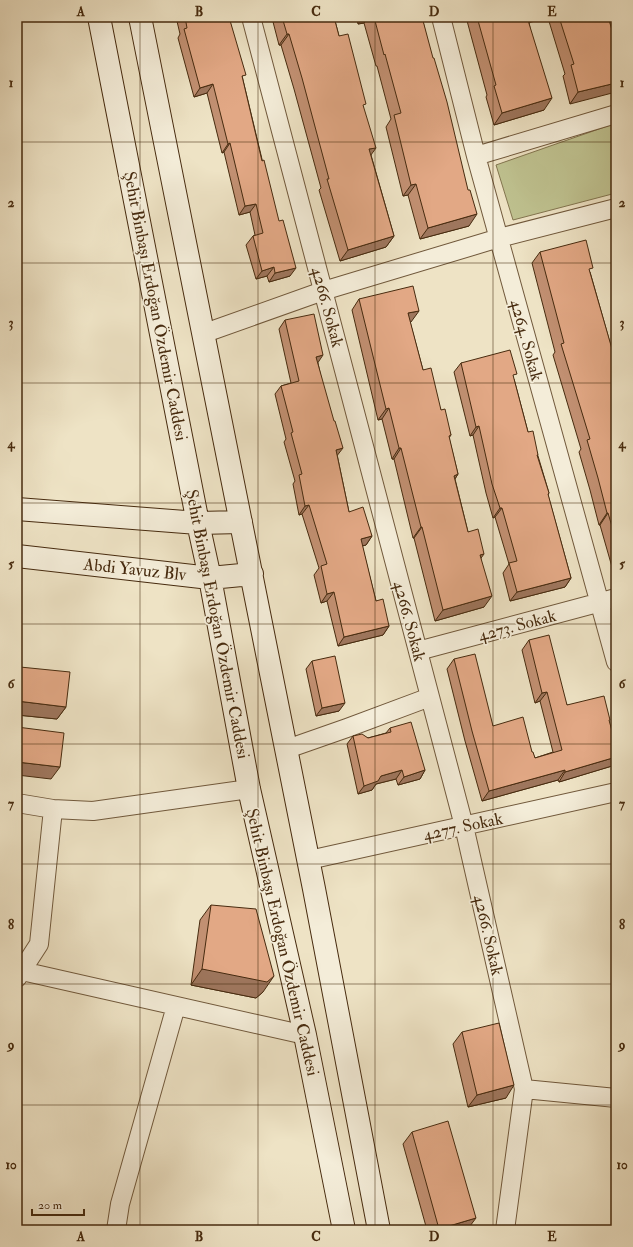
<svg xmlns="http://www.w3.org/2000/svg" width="633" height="1247" viewBox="0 0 633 1247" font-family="'IM FELL Double Pica',serif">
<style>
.green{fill:#bfc290;stroke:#837650}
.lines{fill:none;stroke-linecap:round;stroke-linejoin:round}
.street-casing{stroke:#71593c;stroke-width:20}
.secondary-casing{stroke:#472b0f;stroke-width:24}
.street{stroke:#f4edd9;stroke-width:18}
.secondary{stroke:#f4edd9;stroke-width:22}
.wall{fill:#c29072;stroke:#472b0f}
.shaded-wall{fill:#9e765d;stroke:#472b0f}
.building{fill:#e2a885;stroke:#472b0f}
.grid{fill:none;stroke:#472b0f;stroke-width:1;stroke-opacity:0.55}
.labels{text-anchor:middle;stroke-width:3.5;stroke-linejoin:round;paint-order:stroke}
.street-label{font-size:17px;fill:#472b0f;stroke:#f4edd9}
.neatline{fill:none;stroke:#472b0f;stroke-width:1.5}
.grid-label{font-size:13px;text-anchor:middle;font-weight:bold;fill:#472b0f}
</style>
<rect width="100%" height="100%" fill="#eee3c5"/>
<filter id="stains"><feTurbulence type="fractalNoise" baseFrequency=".005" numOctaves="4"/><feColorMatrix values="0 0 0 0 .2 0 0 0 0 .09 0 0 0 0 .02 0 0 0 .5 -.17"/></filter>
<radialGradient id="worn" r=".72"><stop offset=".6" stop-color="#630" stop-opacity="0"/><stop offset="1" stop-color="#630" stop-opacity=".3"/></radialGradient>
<path class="green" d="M 616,123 L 616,193 L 513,220 L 496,165 Z"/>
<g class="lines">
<g class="street-casing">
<path id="street" d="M 251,17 L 464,826 L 524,1089 L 505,1230
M 441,17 L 476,156 L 616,662
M 476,156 L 616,114
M 205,333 L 323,291 L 499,238 L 616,208
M 418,651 L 616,598
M 287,749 L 347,728 L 430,697
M 17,803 L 53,809 L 93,811 L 249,789
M 309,860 L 616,792
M 22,971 L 305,1035
M 17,978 L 39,944 L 53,809
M 524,1089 L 616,1098
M 116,1230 L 120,1204 L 176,1006"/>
</g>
<g class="secondary-casing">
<path id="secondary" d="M 99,17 L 198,523 L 210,578 L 249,789 L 305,1035 L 344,1230
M 140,17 C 223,421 303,825 379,1230
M 17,509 L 198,523 L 241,522
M 17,556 L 210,578 L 252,574"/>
</g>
<use href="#street" class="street"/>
<use href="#secondary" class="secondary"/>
</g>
<path class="wall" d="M 176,17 L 229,17 L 243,80 L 290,276 L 269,282 L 267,276 L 256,279 L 246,245 L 253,236 L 255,235 L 250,212 L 239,215 L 224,152 L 222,153 L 207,93 L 194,97 L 178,38 L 180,34 Z
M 272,17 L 334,17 L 339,36 L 363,107 L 371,155 L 394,236 L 386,247 L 340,261 L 319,190 L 321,188 L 294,89 L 281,45 L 279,45 L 272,18 Z
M 356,17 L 422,17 L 469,226 L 420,239 L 408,195 L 403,196 L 386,127 L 391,119 L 377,66 L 376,66 L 364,23 L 358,24 Z
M 466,17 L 608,17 L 616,43 L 570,104 L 563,76 L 565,74 L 548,18 L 529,22 L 544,110 L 494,125 L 486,97 L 487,95 Z
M 540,252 L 590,272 L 616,364 L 614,367 L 616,372 L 616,573 L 614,574 L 600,525 L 599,525 L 590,490 L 579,452 L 581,449 L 553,355 L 555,352 L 532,263 Z
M 359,299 L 411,322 L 410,322 L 423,370 L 441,410 L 451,435 L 449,438 L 458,474 L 455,479 L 468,532 L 481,559 L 484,607 L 435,621 L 414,538 L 413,538 L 394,459 L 392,459 L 382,419 L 378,420 L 352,310 Z
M 285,320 L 318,363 L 349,512 L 372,536 L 366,545 L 362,546 L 376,601 L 389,626 L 383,635 L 338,646 L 327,601 L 321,603 L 314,575 L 319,568 L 302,514 L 299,515 L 293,484 L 295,481 L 284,442 L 286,439 L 275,394 L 281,386 L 291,383 L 279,329 Z
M 461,363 L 514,379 L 528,432 L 538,456 L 549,493 L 548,495 L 571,578 L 565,587 L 510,601 L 503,573 L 509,564 L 495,517 L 493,518 L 486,493 L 473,435 L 470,436 L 454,372 Z
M 529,640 L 567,705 L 609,722 L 616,746 L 616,761 L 612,766 L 559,782 L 558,780 L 482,801 L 465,741 L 447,669 L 454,659 L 493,726 L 532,752 L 535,758 L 553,752 L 540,701 L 535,703 L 522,650 Z
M 312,661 L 339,711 L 316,716 L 306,669 Z
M 20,667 L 66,707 L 57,719 L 17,715 L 17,672 Z
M 390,728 L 425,770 L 420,779 L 398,785 L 396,779 L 376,784 L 372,790 L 358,794 L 347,744 L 353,736 L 368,738 L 386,733 Z
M 211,905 L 263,992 L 256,998 L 191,985 L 200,920 Z
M 462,1032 L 506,1098 L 468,1107 L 453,1044 Z
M 412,1132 L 467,1230 L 427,1230 L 403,1144 Z"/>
<path class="shaded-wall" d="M 363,17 L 369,17 L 364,23 L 358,24 Z
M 525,17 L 549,17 L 548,18 L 523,24 Z
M 287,34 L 289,34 L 281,45 L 279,45 Z
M 616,83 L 616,92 L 570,104 L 578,92 Z
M 213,84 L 207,93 L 194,97 L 200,88 Z
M 552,98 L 544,110 L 494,125 L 502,113 Z
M 230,143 L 224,152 L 222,153 L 228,144 Z
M 376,148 L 368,159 L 369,149 Z
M 416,184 L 408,195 L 403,196 L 411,185 Z
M 256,204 L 250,212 L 239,215 L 245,206 Z
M 477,214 L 469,226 L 420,239 L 428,228 Z
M 394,236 L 386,247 L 340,261 L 348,250 Z
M 274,267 L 267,276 L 256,279 L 262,271 Z
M 296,268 L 290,276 L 269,282 L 275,273 Z
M 419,311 L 411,322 L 400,324 L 408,313 Z
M 323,355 L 317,364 L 316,357 Z
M 389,408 L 382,419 L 378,420 L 386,409 Z
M 479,426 L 473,435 L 470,436 L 476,427 Z
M 343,448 L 336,457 L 336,450 Z
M 399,448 L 401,448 L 394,459 L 392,459 Z
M 458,474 L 451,485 L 454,476 Z
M 309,505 L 302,514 L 299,515 L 305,506 Z
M 500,508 L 502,508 L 495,517 L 493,518 Z
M 607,513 L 608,513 L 600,525 L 599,525 Z
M 421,527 L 422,527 L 414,538 L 413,538 Z
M 372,536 L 366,545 L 354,548 L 361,539 Z
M 484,554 L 476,565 L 480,555 Z
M 571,578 L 565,587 L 510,601 L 517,592 Z
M 334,592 L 327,601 L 321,603 L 327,594 Z
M 492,596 L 484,607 L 435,621 L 443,610 Z
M 389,626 L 383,635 L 338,646 L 344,637 Z
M 547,692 L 540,701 L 535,703 L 542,693 Z
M 17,701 L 66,707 L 57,719 L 17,715 Z
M 345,703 L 339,711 L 316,716 L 322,708 Z
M 616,757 L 616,761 L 612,766 L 559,782 L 565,772 Z
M 17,762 L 60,767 L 51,779 L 17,775 Z
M 402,770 L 396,779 L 376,784 L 372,790 L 358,794 L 364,786 L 381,776 Z
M 425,770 L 420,779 L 398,785 L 404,777 Z
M 565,770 L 558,780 L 482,801 L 489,791 Z
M 202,969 L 274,976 L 263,992 L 256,998 L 191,985 Z
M 514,1085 L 506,1098 L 468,1107 L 477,1095 Z
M 476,1218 L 467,1230 L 438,1230 L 439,1229 Z"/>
<path class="building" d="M 185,17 L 229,17 L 246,75 L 242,76 L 262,161 L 264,160 L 279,221 L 283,220 L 296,268 L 275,273 L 274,267 L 262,271 L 253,236 L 263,233 L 256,204 L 245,206 L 230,143 L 228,144 L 213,84 L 200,88 L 184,29 L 187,28 Z
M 282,17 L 334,17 L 339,36 L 348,34 L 366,104 L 363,105 L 376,148 L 369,149 L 394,236 L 348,250 L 327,179 L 329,179 L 302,78 L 289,34 L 287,34 Z
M 374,17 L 422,17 L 433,58 L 434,58 L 447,102 L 468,190 L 470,190 L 477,214 L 428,228 L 416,184 L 411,185 L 394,115 L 401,113 L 385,54 L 384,55 Z
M 477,17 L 527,17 L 552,98 L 502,113 L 494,86 L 496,85 Z
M 559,17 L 608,17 L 616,43 L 616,83 L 578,92 L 571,65 L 574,64 Z
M 586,240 L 593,268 L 589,269 L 616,363 L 616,364 L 614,365 L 616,372 L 616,540 L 608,513 L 607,513 L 598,478 L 587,440 L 590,439 L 561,344 L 564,343 L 540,252 Z
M 413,286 L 419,311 L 408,313 L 423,370 L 431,368 L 441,410 L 445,409 L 451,435 L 449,436 L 458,474 L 454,476 L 468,532 L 478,529 L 484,554 L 480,555 L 492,596 L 443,610 L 422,527 L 421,527 L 401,448 L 399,448 L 389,408 L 386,409 L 359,299 Z
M 314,314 L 323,355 L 316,357 L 334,421 L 335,421 L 343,448 L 336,450 L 349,512 L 363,507 L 372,536 L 361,539 L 376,601 L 383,599 L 389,626 L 344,637 L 334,592 L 327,594 L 321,566 L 327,564 L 309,505 L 305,506 L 299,475 L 302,474 L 291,433 L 293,432 L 281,386 L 299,381 L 285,320 Z
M 510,350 L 517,374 L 513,375 L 528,432 L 533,431 L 538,455 L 537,455 L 549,493 L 548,494 L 571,578 L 517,592 L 509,563 L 517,561 L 502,508 L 500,508 L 492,484 L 479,426 L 476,427 L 461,363 Z
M 549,635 L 567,705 L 604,696 L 610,720 L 609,720 L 616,746 L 616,757 L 565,772 L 565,770 L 489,791 L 472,731 L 454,659 L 475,654 L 493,726 L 523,717 L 532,752 L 533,752 L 535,758 L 562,750 L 547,692 L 542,693 L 529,640 Z
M 335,656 L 345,703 L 322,708 L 312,661 Z
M 20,667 L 70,672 L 66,707 L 17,701 Z
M 411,722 L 425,770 L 404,777 L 402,770 L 381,776 L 378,781 L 364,786 L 353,736 L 362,734 L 368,738 L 391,732 L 390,728 Z
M 17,727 L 64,733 L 60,767 L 17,762 Z
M 211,905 L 256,909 L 274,976 L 267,982 L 202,969 Z
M 499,1023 L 514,1085 L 477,1095 L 462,1032 Z
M 448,1121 L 476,1218 L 439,1229 L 412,1132 Z"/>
<path class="grid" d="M 140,17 L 140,1230M 258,17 L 258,1230M 375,17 L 375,1230M 493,17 L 493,1230M 17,142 L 616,142M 17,263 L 616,263M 17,383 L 616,383M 17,503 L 616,503M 17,624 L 616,624M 17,744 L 616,744M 17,864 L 616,864M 17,984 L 616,984M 17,1105 L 616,1105"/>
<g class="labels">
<g class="street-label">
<text transform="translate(156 306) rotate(79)" y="6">Şehit Binbaşı Erdoğan Özdemir Caddesi</text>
<text transform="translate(328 307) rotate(75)" y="6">4266. Sokak</text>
<text transform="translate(527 340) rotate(75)" y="6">4264. Sokak</text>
<text transform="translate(135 569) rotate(6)" y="6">Abdi Yavuz Blv</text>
<text transform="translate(410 621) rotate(75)" y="6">4266. Sokak</text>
<text transform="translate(218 624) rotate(79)" y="6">Şehit Binbaşı Erdoğan Özdemir Caddesi</text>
<text transform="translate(517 625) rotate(-15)" y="6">4273. Sokak</text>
<text transform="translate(463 826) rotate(-12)" y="6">4277. Sokak</text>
<text transform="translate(489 935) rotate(77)" y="6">4266. Sokak</text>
<text transform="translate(283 942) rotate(77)" y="6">Şehit Binbaşı Erdoğan Özdemir Caddesi</text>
</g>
</g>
<rect width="633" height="1247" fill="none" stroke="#eee3c5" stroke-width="44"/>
<path d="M32 1209v6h52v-6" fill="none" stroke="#472b0f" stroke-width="2"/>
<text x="38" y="1209" font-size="12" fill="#472b0f" stroke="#f4edd9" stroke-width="3" paint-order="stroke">20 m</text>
<rect x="22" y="22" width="589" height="1203" class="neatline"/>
<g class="grid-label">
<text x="81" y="16">A</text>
<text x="199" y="16">B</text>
<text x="316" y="16">C</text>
<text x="434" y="16">D</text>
<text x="552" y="16">E</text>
<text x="11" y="87">1</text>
<text x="622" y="87">1</text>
<text x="11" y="207">2</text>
<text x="622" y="207">2</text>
<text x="11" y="327">3</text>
<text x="622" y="327">3</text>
<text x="11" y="448">4</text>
<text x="622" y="448">4</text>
<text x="11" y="568">5</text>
<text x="622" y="568">5</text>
<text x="11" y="688">6</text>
<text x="622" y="688">6</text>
<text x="11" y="808">7</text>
<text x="622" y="808">7</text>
<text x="11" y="929">8</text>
<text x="622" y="929">8</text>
<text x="11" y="1049">9</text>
<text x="622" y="1049">9</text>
<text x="11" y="1169">10</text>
<text x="622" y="1169">10</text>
<text x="81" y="1241">A</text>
<text x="199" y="1241">B</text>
<text x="316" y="1241">C</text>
<text x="434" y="1241">D</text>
<text x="552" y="1241">E</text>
</g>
<rect width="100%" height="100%" filter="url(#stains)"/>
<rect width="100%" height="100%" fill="url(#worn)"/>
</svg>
